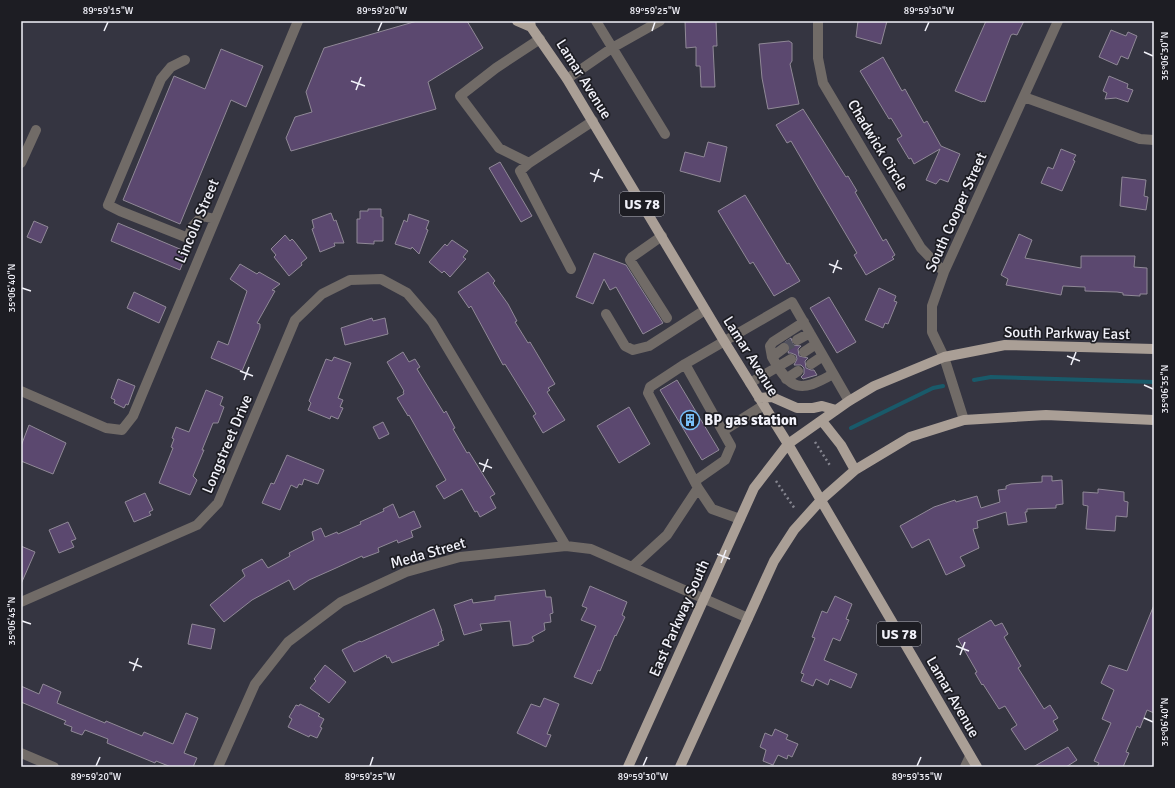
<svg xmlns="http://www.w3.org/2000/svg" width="1175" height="788" viewBox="0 0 1175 788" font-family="Signika,sans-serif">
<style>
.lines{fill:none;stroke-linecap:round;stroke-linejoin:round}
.stream{stroke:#195a6a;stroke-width:4}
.building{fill:#5b486f;stroke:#908997}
.minor-tunnel{stroke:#51515d;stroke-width:10;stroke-dasharray:10 5;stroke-linecap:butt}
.path{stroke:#85858f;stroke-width:2.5;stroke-dasharray:2 3;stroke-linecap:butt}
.minor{stroke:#716b67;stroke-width:10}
.major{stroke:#aa9f96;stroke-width:10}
.ticks{fill:none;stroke:#f2f2fa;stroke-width:1.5}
.labels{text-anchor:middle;stroke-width:3.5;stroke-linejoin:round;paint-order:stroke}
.shield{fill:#1d1d23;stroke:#b2b2ba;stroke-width:1}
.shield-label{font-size:14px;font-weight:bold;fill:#f2f2fa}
.street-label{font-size:15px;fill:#f2f2fa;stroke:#1d1d23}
.poi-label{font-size:15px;font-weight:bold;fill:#f2f2fa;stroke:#1d1d23;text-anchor:start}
.neatline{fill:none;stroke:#f2f2fa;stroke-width:1.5}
.ticks-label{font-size:10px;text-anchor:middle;fill:#f2f2fa}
</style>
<rect width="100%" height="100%" fill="#353541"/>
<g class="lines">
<path class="stream" d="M 974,380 L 991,377 L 1154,382
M 851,428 L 933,388 L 943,386"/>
</g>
<path class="building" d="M 417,21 L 467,21 L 483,48 L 428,82 L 436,109 L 291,151 L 286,138 L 295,117 L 312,112 L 306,92 L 324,48 Z
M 685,21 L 716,21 L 717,46 L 713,46 L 715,87 L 701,87 L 700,66 L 696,66 L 696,47 L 686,48 Z
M 858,21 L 887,21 L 881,44 L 856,37 Z
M 986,21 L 1024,21 L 1017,35 L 1013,34 L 1011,35 L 985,102 L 983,101 L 982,102 L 955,91 Z
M 1111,30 L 1126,36 L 1128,32 L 1137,36 L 1128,59 L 1121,56 L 1117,65 L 1099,57 Z
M 789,41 L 792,43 L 792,61 L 790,64 L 799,104 L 768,109 L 762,78 L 759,44 Z
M 221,49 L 263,66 L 246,107 L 231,100 L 180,224 L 123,200 L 174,76 L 205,89 Z
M 883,57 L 902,91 L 905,89 L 924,123 L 927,121 L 941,146 L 960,154 L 948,182 L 940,179 L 936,184 L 926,180 L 940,149 L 914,164 L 911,158 L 909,159 L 897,139 L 902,136 L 891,118 L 889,119 L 860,71 Z
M 1109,76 L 1128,84 L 1127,88 L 1133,90 L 1128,102 L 1116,98 L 1105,99 L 1107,93 L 1103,91 Z
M 803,109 L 846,177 L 848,176 L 857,191 L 855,192 L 883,241 L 886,239 L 895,255 L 892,257 L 894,259 L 866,275 L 854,255 L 857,253 L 819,189 L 791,141 L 787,143 L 776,125 Z
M 708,142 L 727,147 L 720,182 L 680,171 L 685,152 L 704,157 Z
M 1061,149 L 1076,155 L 1073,160 L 1075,161 L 1062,191 L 1041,183 L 1048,167 L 1053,169 Z
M 500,162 L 532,216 L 521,222 L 489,168 Z
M 1122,177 L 1146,180 L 1144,196 L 1148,197 L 1146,210 L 1120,206 Z
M 745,195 L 787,264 L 789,263 L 800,281 L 774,296 L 753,262 L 750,264 L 718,211 Z
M 368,209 L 381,209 L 381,217 L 383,217 L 383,241 L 374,241 L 374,244 L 357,243 L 357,219 L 360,219 L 360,211 L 368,211 Z
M 331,213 L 334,221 L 336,220 L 344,243 L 334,243 L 335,246 L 320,252 L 312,229 L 314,228 L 312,220 Z
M 409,214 L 429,221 L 426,229 L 428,230 L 419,254 L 412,247 L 411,249 L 395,244 L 404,220 L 407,222 Z
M 34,221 L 48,227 L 41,243 L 27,237 Z
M 118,223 L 187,252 L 180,270 L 111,241 Z
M 1019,234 L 1032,240 L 1025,258 L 1081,268 L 1081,256 L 1135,256 L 1134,267 L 1147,268 L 1147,294 L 1140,294 L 1140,296 L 1123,295 L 1123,293 L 1117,292 L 1085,291 L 1085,287 L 1063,286 L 1061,295 L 1006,285 L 1008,279 L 1001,275 Z
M 285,235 L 290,241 L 292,239 L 294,241 L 307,258 L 301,263 L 302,265 L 289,276 L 274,257 L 276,255 L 271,249 Z
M 452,240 L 468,251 L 463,257 L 466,259 L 464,261 L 450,277 L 444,271 L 442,273 L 429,262 L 445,244 L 447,246 Z
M 594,253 L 626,265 L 663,323 L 643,334 L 616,287 L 610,290 L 604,279 L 593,304 L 576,297 Z
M 240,264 L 257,274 L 259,272 L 280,284 L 272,290 L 275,291 L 257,323 L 260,324 L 260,328 L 242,371 L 211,358 L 218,341 L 228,345 L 246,294 L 247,291 L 230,279 Z
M 488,272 L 495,281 L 493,283 L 508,304 L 517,321 L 515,322 L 528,343 L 530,342 L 555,384 L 548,388 L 550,390 L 547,392 L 565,420 L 543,433 L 533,416 L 536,414 L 505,364 L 503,365 L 471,306 L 469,308 L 458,292 Z
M 879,288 L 896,296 L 894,301 L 897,302 L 888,324 L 885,323 L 883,328 L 865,320 Z
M 134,292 L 166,307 L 159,323 L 127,308 Z
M 829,297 L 856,342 L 837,353 L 810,308 Z
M 372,318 L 373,321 L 385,318 L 388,334 L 345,345 L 341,328 Z
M 791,338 L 793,345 L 801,346 L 798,349 L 799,356 L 808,358 L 805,361 L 806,368 L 811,370 L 814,370 L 817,375 L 803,379 L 801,377 L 804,374 L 804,368 L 801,365 L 794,365 L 797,359 L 796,355 L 791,353 L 788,353 L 790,347 L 785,342 Z
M 403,352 L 409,362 L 415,359 L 420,367 L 417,369 L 444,413 L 446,411 L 455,428 L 453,429 L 467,453 L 469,452 L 495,494 L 490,497 L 496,508 L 480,517 L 477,511 L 475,512 L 462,489 L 444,499 L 436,486 L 446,480 L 409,415 L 408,416 L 397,398 L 404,394 L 403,392 L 404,391 L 387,362 Z
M 334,357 L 351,363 L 338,398 L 343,400 L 340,407 L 343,408 L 338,419 L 331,416 L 330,419 L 308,410 L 311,403 L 309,401 L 326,359 L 332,361 Z
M 118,379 L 135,386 L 128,405 L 126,404 L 124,408 L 114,403 L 115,400 L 111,398 Z
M 677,380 L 719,450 L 702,460 L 660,390 Z
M 206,390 L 223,397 L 220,405 L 224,407 L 218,423 L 213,423 L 202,450 L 204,450 L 193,476 L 197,480 L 190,495 L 159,483 L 173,448 L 171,447 L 174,439 L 172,438 L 176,427 L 189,432 Z
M 629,407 L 650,444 L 619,463 L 597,426 Z
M 383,422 L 389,434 L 379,439 L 373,427 Z
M 29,425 L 66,443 L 53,474 L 21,461 L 21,446 Z
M 287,455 L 324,470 L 318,484 L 304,479 L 302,485 L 299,484 L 297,488 L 291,485 L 280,510 L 262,503 L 271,483 L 274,484 Z
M 1042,476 L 1052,476 L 1052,481 L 1062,480 L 1063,504 L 1056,505 L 1056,508 L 1027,509 L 1027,512 L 1025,512 L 1027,522 L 1008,525 L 1006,512 L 977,521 L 978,528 L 973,529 L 979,548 L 960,557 L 965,566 L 946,575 L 929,539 L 912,548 L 900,526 L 934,507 L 955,500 L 956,502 L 977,496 L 981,508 L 1000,502 L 998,490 L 1006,489 L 1006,486 L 1011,484 L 1042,482 Z
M 1098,489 L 1124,492 L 1124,501 L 1128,502 L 1127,517 L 1116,516 L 1115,531 L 1086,529 L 1088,506 L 1083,505 L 1083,492 L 1098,493 Z
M 145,493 L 153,510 L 149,512 L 151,515 L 134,522 L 125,502 Z
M 393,504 L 399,518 L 414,511 L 421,527 L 411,531 L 413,537 L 398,543 L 397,540 L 378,548 L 379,552 L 363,558 L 362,556 L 336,568 L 309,580 L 294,590 L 289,580 L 252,600 L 224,622 L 210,605 L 245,576 L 242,570 L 262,559 L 268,568 L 290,556 L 289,553 L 314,540 L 312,532 L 321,528 L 325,537 L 337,532 L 338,534 L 361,524 L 360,522 L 384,511 L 383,509 Z
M 68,522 L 76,539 L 71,541 L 74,547 L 59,553 L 49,530 Z
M 21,546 L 35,552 L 21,584 Z
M 590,586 L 627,602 L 622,615 L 625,617 L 616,636 L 615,635 L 600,671 L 598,670 L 592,684 L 574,677 L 596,626 L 581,620 L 587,608 L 582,606 Z
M 545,590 L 546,597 L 551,597 L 553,613 L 550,614 L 551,622 L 544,623 L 545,630 L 532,637 L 534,641 L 528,644 L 513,646 L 510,621 L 480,624 L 482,630 L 464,635 L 454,605 L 472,599 L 473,603 L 495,600 L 495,596 Z
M 835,596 L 852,604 L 846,619 L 849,620 L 840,641 L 833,638 L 824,660 L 857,674 L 851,688 L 830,679 L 828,685 L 816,679 L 813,686 L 801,681 L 804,674 L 801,673 L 815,638 L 812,637 L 822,611 L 827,613 Z
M 1154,605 L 1154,713 L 1147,710 L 1140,728 L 1137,726 L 1126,752 L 1129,753 L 1123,767 L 1097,767 L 1099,763 L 1094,761 L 1111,723 L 1102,719 L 1114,690 L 1101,683 L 1109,665 L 1127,671 Z
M 434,609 L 442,631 L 441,631 L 444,640 L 438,643 L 439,645 L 392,663 L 389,657 L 387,658 L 386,655 L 354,672 L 342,650 L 360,641 L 361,642 Z
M 991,620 L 995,626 L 1002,623 L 1008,634 L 1004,637 L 1021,666 L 1018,668 L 1044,709 L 1050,705 L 1058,718 L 1053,721 L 1058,730 L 1025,750 L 1011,729 L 1017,725 L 1005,706 L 999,709 L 983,684 L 982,685 L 975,673 L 977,672 L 958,639 Z
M 192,624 L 215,629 L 211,649 L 188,644 Z
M 325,665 L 346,682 L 329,703 L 310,688 L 316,681 L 314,679 Z
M 43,684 L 61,692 L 57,703 L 105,723 L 106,721 L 142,736 L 144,732 L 173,744 L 186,713 L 198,718 L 184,753 L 197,758 L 193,767 L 171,767 L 156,761 L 155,763 L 107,743 L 108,739 L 85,730 L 82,735 L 71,731 L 72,727 L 64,724 L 66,721 L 21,702 L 21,686 L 39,694 Z
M 544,698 L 559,704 L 547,734 L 551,735 L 546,747 L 517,733 L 531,704 L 540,707 Z
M 300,704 L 320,714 L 318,716 L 324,719 L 320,727 L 322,728 L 317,738 L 310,735 L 309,737 L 288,727 L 292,719 L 289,717 L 296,705 L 299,706 Z
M 775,729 L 788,735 L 786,739 L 798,744 L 792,757 L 788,755 L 787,759 L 778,755 L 773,765 L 763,761 L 766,750 L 760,747 L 765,733 L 772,736 Z
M 1068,747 L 1077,760 L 1066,767 L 1033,767 Z"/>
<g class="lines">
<path class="minor-tunnel" d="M 784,348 L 797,340"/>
<path class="path" d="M 815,442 L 831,467
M 776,481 L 795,509"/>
<path class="minor" d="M 596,21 L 665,134
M 818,21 L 818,58 L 823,83 L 921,248 L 944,272
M 540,39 L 496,68 L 460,96 L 499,148 L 529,163 L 593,121
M 185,60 L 171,67 L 161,79 L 108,205 L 120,211 L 188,238 L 192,227 L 202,216 L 215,219
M 567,79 L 612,48 L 660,21
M 1024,97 L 1140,139 L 1154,140
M 21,163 L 36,130
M 529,163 L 520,171 L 571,269
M 662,236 L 632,257 L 630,260 L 667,318
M 606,314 L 625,346 L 633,350 L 649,346 L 705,310
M 797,340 L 810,333
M 784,348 L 772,357 C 791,391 800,393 833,374
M 804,352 L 816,344
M 772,357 L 770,346 L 773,342 L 804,322
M 685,364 L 731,446 L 725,460 L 695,481
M 811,364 L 823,356
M 786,379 L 798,371
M 750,383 L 791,359
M 21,391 L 106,428 L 122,430 L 133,416 L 298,21
M 964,420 L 944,357 L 932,332 L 932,306 L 944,272 L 1058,21
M 723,431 L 764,405
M 740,519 L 712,509 L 698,488 L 648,393 L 650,387 L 685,364 L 792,302 L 849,401
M 632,567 L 667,535 L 698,488
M 21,602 L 197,525 L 218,503 L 295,320 L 322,294 L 350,280 L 381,279 L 407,293 L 432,322 L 566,546
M 21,753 L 54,767
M 218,767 L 255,684 L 288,642 L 341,602 L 406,572 L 460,557 L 566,546 L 591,549 L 748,618
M 965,767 L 970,756"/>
<path class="major" d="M 517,21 L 531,27
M 530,21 L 531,27 L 567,79 L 724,341 L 788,444 L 977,767
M 759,398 L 772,397 L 797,408 L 813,408 L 822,406 L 836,410
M 822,421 L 841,445 L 855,470
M 628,767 L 754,488 L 788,444 L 849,401 L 874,386 L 944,357 L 1005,345 L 1154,349
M 680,767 L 774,561 L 794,530 L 821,500 L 855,470 L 910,437 L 964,420 L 1046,415 L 1154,420"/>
</g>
<path class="ticks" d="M 104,31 L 108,22M 378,31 L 382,22M 652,31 L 655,22M 925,31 L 929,22M 1144,52 L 1153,56M 351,81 L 365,86M 356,90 L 361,77M 590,173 L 603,178M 594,182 L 599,169M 829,264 L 842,269M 833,273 L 838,260M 22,288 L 31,291M 1067,356 L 1080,361M 1071,365 L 1076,352M 240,371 L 253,376M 244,380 L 249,367M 1144,385 L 1153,389M 479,463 L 492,468M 483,472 L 488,459M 717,554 L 730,559M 721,563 L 726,550M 22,621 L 31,624M 956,646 L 969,651M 960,655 L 965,642M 129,662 L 142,667M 133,671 L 138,658M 1144,718 L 1153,722M 96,766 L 100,757M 370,766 L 373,757M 643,766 L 647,757M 917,766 L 921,757"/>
<defs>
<g id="building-ring" transform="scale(1)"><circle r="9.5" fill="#1d1d23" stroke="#78bff7" stroke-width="1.5"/><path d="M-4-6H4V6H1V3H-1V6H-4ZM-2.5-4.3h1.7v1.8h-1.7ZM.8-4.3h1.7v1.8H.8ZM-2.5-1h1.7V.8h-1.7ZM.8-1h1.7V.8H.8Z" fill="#78bff7"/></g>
</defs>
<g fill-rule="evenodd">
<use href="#building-ring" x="690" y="420"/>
</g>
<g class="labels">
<g class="shield">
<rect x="620" y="192" width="44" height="24" rx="3"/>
<rect x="877" y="622" width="44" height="24" rx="3"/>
</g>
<g class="shield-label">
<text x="642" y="209">US 78</text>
<text x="899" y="639">US 78</text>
</g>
<g class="street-label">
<text transform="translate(584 79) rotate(58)" y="5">Lamar Avenue</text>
<text transform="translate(878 145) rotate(59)" y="5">Chadwick Circle</text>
<text transform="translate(956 212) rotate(-66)" y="5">South Cooper Street</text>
<text transform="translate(197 221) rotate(-67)" y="5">Lincoln Street</text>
<text transform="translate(1067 333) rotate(1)" y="5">South Parkway East</text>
<text transform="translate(751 356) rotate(58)" y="5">Lamar Avenue</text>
<text transform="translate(227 444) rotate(-67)" y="5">Longstreet Drive</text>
<text transform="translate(428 553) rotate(-16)" y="5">Meda Street</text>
<text transform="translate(679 618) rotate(-66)" y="5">East Parkway South</text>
<text transform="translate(953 697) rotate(60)" y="5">Lamar Avenue</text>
</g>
<g class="poi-label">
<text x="704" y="425">BP gas station</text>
</g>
</g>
<rect width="1175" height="788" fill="none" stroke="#1d1d23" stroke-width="44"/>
<rect x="22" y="22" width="1131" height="744" class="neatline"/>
<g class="ticks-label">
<text x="108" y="14">89°59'15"W</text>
<text x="382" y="14">89°59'20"W</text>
<text x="655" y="14">89°59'25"W</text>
<text x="929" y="14">89°59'30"W</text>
<text transform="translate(1164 56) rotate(-90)" y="4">35°06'30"N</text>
<text transform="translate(11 288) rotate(-90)" y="4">35°06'40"N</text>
<text transform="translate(1164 389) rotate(-90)" y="4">35°06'35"N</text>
<text transform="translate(11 621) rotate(-90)" y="4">35°06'45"N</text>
<text transform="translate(1164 722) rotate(-90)" y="4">35°06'40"N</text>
<text x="96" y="780">89°59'20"W</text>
<text x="370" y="780">89°59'25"W</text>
<text x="643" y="780">89°59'30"W</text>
<text x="917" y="780">89°59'35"W</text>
</g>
</svg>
